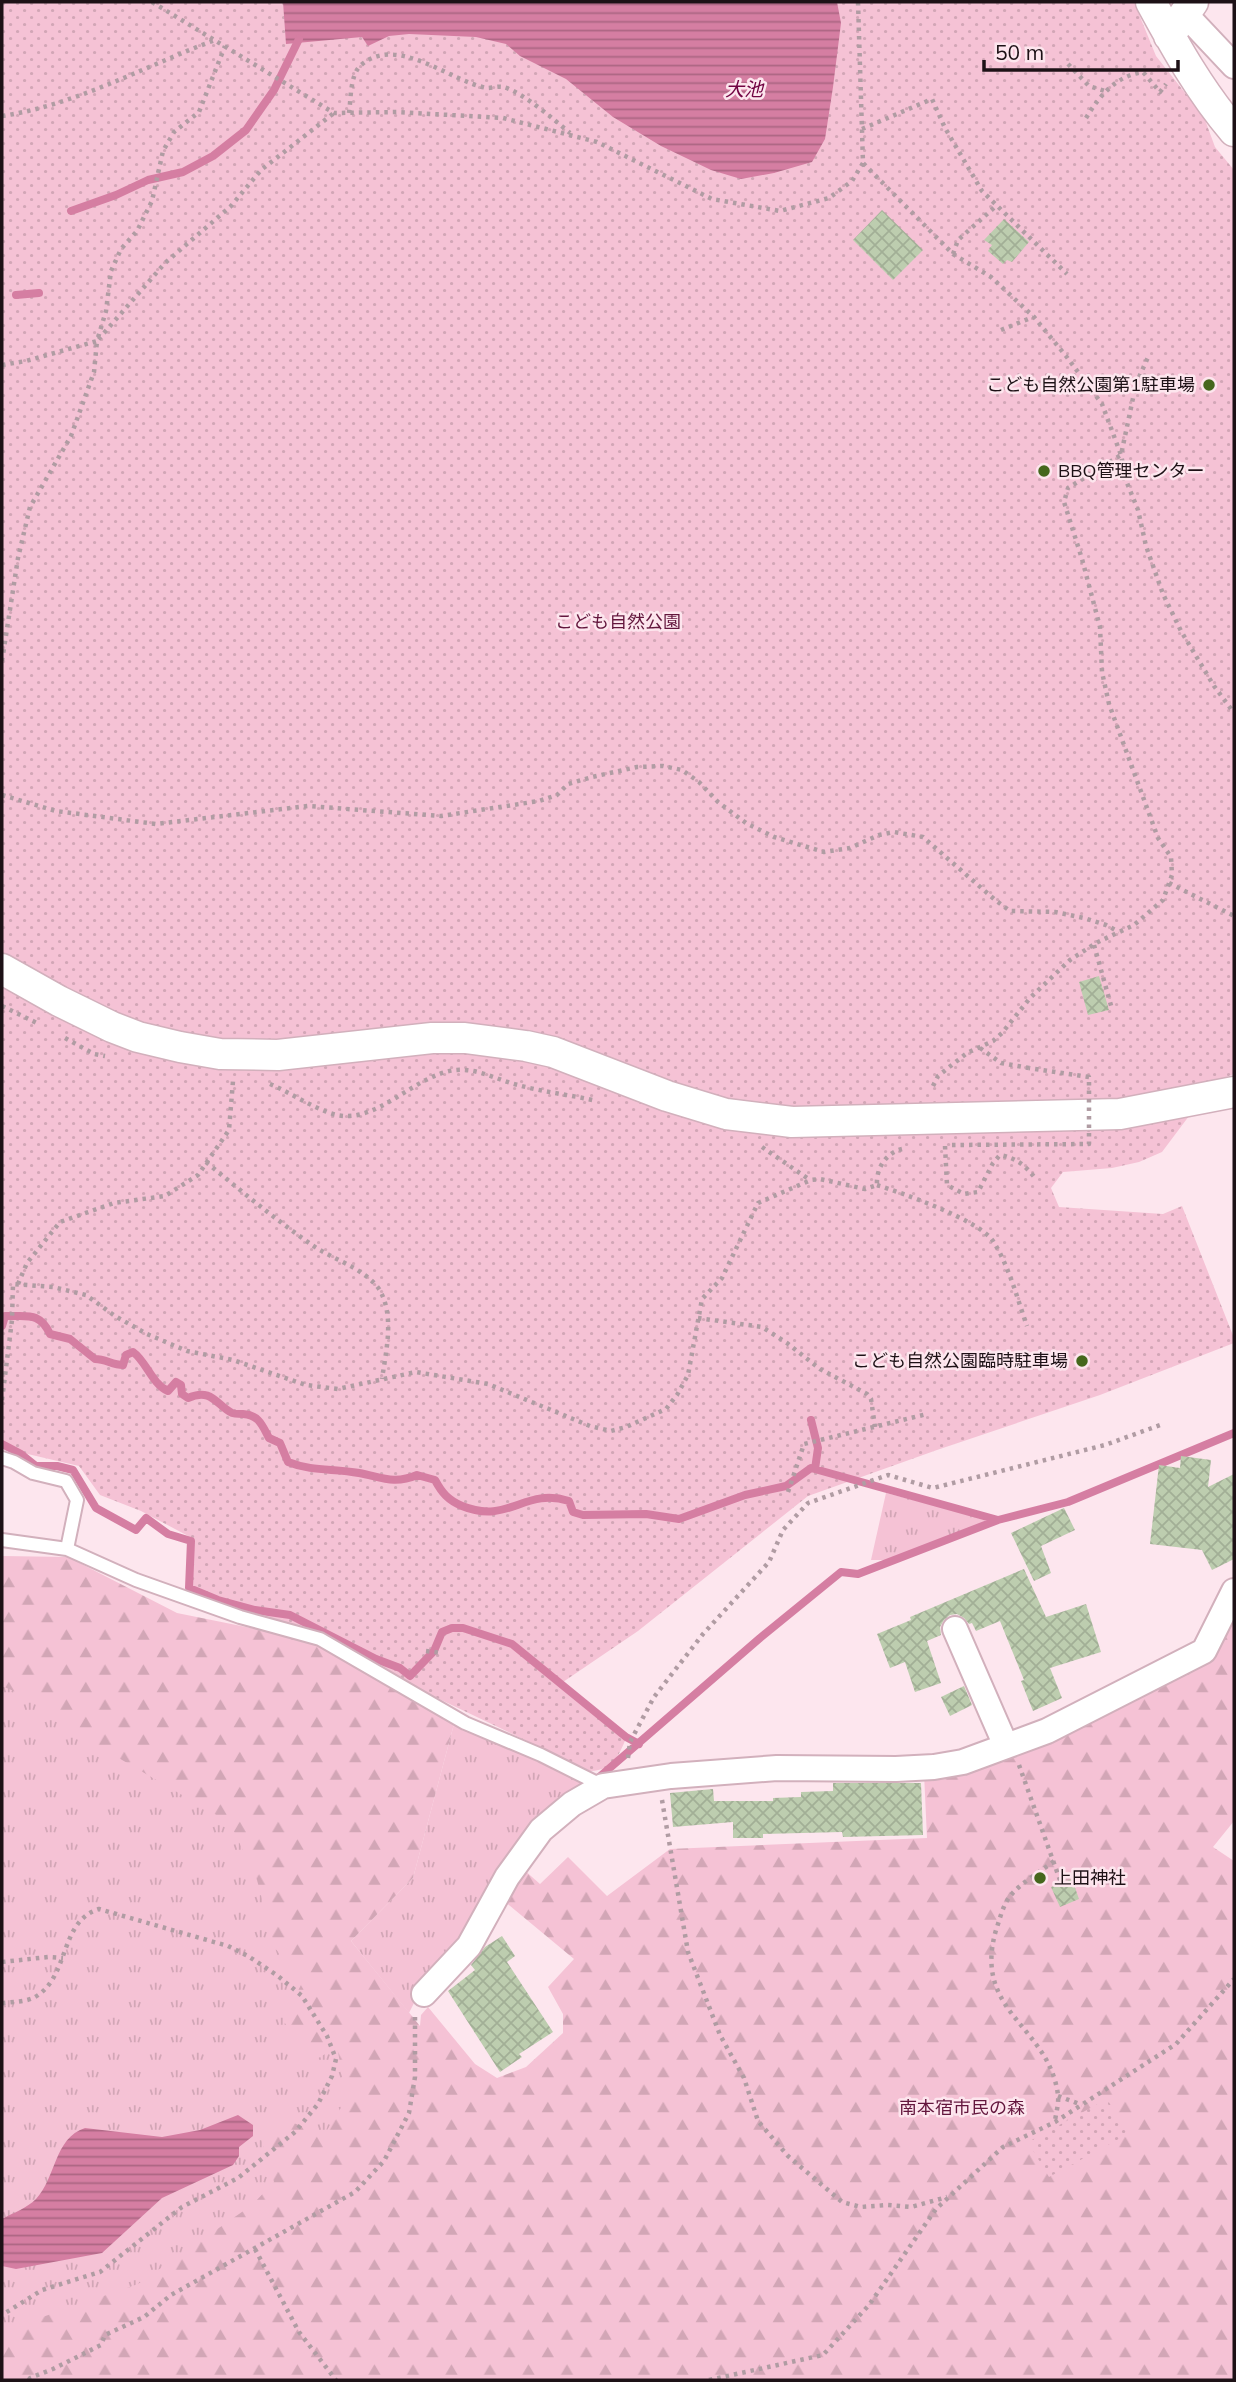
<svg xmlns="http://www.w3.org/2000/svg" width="1236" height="2382" viewBox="0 0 1236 2382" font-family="Mulish,'Noto Sans JP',sans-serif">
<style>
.grass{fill:url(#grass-tufts)}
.forest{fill:url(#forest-firs)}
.park{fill:url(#park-dots)}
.water{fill:url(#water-rules)}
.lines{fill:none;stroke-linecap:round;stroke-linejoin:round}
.stream{stroke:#d57ea2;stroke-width:8}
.building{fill:url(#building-cross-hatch)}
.service-casing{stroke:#d2b0bc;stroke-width:16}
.minor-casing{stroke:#d2b0bc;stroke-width:28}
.tertiary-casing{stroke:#d2b0bc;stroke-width:33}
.path{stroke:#b09ca3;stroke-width:4.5;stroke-dasharray:3.5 5;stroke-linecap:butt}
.service{stroke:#fff;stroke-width:12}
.minor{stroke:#fff;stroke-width:24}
.tertiary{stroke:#fff;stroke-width:30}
.path-bridge{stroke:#b09ca3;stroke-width:4.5;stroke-dasharray:3.5 5;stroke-linecap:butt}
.poi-dot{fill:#45671d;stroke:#fde6ee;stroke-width:2.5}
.labels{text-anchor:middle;stroke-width:5;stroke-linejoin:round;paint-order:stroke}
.poi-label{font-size:18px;fill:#1d1116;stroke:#fde6ee;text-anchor:end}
.park-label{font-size:18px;fill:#63163d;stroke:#fde6ee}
.water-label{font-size:19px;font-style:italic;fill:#710342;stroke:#fde6ee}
</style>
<defs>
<pattern id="grass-tufts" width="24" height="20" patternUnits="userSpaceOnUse" patternTransform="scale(1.75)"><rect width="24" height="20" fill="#f5c2d5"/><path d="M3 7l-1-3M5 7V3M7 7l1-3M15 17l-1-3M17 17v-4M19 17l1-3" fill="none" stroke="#d2a6b6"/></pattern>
<pattern id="forest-firs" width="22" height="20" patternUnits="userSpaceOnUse" patternTransform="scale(1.75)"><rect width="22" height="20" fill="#f5c2d5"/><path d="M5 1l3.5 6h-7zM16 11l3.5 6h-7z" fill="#d2a6b6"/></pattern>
<pattern id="park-dots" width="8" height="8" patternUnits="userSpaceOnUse" patternTransform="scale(1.75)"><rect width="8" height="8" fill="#f5c2d5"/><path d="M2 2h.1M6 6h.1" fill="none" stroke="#d2a6b6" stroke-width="1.8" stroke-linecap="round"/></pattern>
<pattern id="water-rules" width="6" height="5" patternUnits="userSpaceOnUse" patternTransform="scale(1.75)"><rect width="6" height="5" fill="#d57ea2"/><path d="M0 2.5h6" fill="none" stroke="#ac6683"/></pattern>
<pattern id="building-cross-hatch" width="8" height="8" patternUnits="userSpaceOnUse" patternTransform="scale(1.75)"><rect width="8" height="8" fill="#bdcdaf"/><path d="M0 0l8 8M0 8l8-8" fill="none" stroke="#a2af96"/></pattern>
</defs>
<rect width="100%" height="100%" fill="#fde6ee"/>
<path class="grass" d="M 886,1493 L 991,1520 L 885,1560 L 871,1560 Z
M 2,1558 L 236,1643 L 356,2043 L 369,2168 L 2,2365 Z
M 454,1724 L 585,1781 L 535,1821 L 458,1940 L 420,1981 L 417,1997 L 409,2013 L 351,1941 L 413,1878 Z"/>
<path class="forest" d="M 2,1556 L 68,1557 L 177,1613 L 315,1641 L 454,1724 L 413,1878 L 351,1941 L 420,2026 L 421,2015 L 428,2007 L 475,2064 L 497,2078 L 526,2067 L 563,2033 L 563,2014 L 548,1987 L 574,1959 L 504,1901 L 523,1869 L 540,1884 L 568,1857 L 607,1896 L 670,1849 L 927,1838 L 924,1773 L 1209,1657 L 1234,1609 L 1234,1821 L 1213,1847 L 1234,1861 L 1234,2380 L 2,2380 L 2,2331 L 138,2284 L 252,2205 L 274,2182 L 261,2139 L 281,2118 L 324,2135 L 347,2098 L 337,2047 L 310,2063 L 283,2020 L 302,1983 L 275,1948 L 257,1880 L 230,1823 L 105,1750 L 47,1705 L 2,1686 Z"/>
<path class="park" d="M 2,2 L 1134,2 L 1156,56 L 1204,117 L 1215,147 L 1234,170 L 1234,1074 L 1195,1089 L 1189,1116 L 1162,1152 L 1139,1162 L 1112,1168 L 1063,1172 L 1051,1188 L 1059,1207 L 1163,1214 L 1182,1206 L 1234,1338 L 1234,1343 L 1100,1395 L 937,1450 L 808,1496 L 638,1631 L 563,1682 L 628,1734 C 619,1754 615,1770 590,1771 L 395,1678 L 322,1636 L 190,1597 L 192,1538 L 141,1511 L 100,1495 L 79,1466 L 2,1448 Z
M 1107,2099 L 1128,2134 L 1049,2177 L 1028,2142 Z"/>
<path class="water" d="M 283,2 L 837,2 L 841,23 L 833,87 L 825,139 L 812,162 L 774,173 L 741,179 L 711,170 L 661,146 L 613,117 L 566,79 L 520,56 L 506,44 L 476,37 L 409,34 L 389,36 L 368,46 L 362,37 L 286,44 Z
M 238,2115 L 253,2125 L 253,2136 L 239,2147 L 239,2156 L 233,2165 L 162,2198 L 102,2253 L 16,2269 L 2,2266 L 2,2219 C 13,2213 27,2208 36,2199 C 56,2178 54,2138 85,2128 L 162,2137 L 200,2130 Z"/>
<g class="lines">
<path class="stream" d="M 71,211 L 116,195 L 148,180 L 183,172 L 213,156 L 246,130 L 274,90 L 299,39
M 16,295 L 39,293
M 2,1326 L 5,1316 C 27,1317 39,1311 50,1334 L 70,1339 L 95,1359 C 106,1359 112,1365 123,1365 L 126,1355 L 133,1352 C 146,1361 152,1384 168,1391 L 176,1382 L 181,1385 L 182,1394 L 188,1398 C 212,1387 217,1406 232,1413 C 234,1414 239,1414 243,1414 C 259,1415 262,1425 269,1438 L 280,1443 L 288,1462 C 313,1472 334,1468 359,1473 C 381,1477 394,1485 417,1475 L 435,1480 C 442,1493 448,1500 462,1506 C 509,1525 524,1487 569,1501 L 573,1512 L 583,1515 L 646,1514 L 679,1519 L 745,1495 L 786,1486 L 811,1468 L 998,1520
M 811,1420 L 818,1448 L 815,1469
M 2,1444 L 21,1454 L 36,1466 L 57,1466 L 73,1470 L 96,1508 L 136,1530 L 146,1518 L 168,1534 L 191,1541 L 189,1588 L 218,1600 L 255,1610 L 290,1615 L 376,1659 L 400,1668 L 410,1676 L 434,1651 L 442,1632 L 452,1628 L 463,1628 L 512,1644 L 626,1737 L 639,1744
M 597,1779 L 760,1638 L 841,1572 L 858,1574 L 998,1520 L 1068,1502 L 1234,1433"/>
</g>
<path class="building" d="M 882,210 L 923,250 L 893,280 L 853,240 Z
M 1004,219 L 1029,242 L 1012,262 L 1007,260 L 1003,264 L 988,251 L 992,245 L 984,240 Z
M 1099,976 L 1109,1010 L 1088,1015 L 1079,982 Z
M 1181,1456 L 1211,1460 L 1208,1487 L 1234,1474 L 1234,1559 L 1212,1570 L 1202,1550 L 1150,1544 L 1159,1465 L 1180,1468 Z
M 1064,1508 L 1075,1530 L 1041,1546 L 1051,1573 L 1034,1581 L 1011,1533 Z
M 1024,1569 L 1046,1617 L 1086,1604 L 1101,1652 L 1050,1668 L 1062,1698 L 1033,1711 L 1021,1681 L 1024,1680 L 1000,1621 L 976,1631 L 972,1623 L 969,1624 L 964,1618 L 957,1614 L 950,1615 L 944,1620 L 940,1627 L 941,1635 L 927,1641 L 941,1683 L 915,1692 L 905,1662 L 890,1668 L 877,1634 L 911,1620 L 910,1617 Z
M 964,1686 L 972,1705 L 950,1716 L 941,1697 Z
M 833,1783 L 921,1783 L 923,1835 L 843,1837 L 842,1832 L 763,1834 L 763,1838 L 733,1838 L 733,1822 L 673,1827 L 670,1793 L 713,1789 L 714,1801 L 773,1801 L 773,1798 L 801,1797 L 801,1792 L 833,1791 Z
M 1072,1879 L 1079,1899 L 1060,1907 L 1051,1887 Z
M 502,1936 L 515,1956 L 507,1962 L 553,2032 L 519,2054 L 522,2057 L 500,2072 L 448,1991 L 475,1970 L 471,1965 L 485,1947 Z"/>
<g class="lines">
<g class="service-casing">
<path id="service" d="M 2,1458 L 14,1462 L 33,1473 L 66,1481 L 77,1500 L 67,1549
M 2,1540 L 67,1549 L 136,1580 L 240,1617 L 320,1639 L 465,1723 L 541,1755 L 603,1786"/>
</g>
<g class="minor-casing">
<path id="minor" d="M 1185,14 L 1234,66
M 955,1629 L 1006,1746
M 424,1994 L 469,1946 L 507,1877 L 541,1830 L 572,1804 L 603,1786 L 671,1776 L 777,1768 L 896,1769 L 934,1767 L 963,1762 L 1047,1731 L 1204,1651 L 1234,1591"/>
</g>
<g class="tertiary-casing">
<path id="tertiary" d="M 1151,2 C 1176,48 1200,91 1234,131
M 1169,36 L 1193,2
M 2,969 L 59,1001 L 112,1027 L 138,1037 L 180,1047 L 220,1054 L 278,1055 L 432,1038 L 465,1038 L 526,1046 L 553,1052 L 667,1096 L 726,1114 L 792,1122 L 1120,1114 L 1234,1092"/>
</g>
<path class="path" d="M 152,2 L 334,113 L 397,112 L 503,118 L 597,142 L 712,199 L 780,211 L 829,198 L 852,181 L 863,163
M 858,2 L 863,163 L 953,254 L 991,277 L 1034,317 L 1066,356 L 1102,404 L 1121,455 L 1127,483 L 1138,510 L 1146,546 L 1163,594 L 1181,631 L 1214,686 L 1234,713
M 1068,64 L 1089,86 L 1105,91
M 349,113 C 351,99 350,76 360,66 C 396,33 449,81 487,88 C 492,88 498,86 503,87 C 523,92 554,120 570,133
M 2,116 C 76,105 145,66 215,40
M 1086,118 C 1100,95 1116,76 1143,72 L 1160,92 L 1166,84
M 862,129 L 932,99 L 945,128 L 982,191 L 1067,274
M 953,254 L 958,240 L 996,206
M 1001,330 L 1033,317
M 2,365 L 26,361 L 97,341 L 106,311 L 111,271 L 121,249 L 137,231 L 152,201 L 163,151 L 174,132 L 199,112 L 225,46
M 2,661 L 18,558 L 30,507 L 71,436 L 94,372 L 97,341 L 165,263 L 231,206 L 261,170 L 334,113
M 2,795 L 56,811 L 156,824 L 308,806 L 441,816 L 539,801 L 557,795 L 568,784 L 592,777 L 637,767 L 663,766 L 682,770 L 699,782 L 718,802 L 746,823 L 774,837 L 824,852 L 850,848 L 879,835 L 894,832 L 923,837 L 994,899 L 1010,911 L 1055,912 L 1084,918 L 1106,925 L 1119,932
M 1169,883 L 1234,916
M 1094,945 L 1112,1009
M 2,1006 L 39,1024
M 65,1038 L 94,1054 L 105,1056
M 980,1048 L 1001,1063 L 1029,1068
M 270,1084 C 291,1093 311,1107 333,1114 C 376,1127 414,1074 456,1070 C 478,1068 497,1080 518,1085 C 543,1092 571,1095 597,1101
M 933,1086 L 938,1076 L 967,1053 L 993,1041 L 1002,1033 L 1030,998 L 1070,960 L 1096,943 L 1134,925 L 1163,900 L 1172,875 L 1171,857 L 1158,838 L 1109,704 L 1102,672 L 1100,627 L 1082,559 L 1064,502 L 1068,488 L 1121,455 L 1136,384 L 1149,355
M 945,1146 L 947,1185 L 964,1194 L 978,1192 L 993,1163 L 1000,1155 C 1016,1158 1025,1165 1035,1178
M 762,1147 L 810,1180
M 206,1162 C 241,1191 275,1219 312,1245 C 332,1259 364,1268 379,1289 C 395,1315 386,1351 382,1379
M 877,1185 C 902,1193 979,1220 993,1241 C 1009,1266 1017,1298 1027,1326
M 18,1284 L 27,1263 L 60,1222 L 114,1203 L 165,1196 L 198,1175 L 229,1130 L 233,1081
M 698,1318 L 762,1327 L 787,1343 L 820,1369 L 867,1394 L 871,1399 L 875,1427
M 2,1400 L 12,1320 L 13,1284 L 53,1287 L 86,1295 L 115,1316 L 147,1334 L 187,1351 L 233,1360 L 306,1385 L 338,1389 L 416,1372 L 488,1384 L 590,1426 L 611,1431 L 626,1427 L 666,1409 L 677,1395 L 688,1375 L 702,1299 L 722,1278 L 758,1203 L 811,1180 L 820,1179 L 865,1189 L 877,1185 C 876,1168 886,1153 902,1149
M 788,1492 L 804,1444 L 927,1414
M 426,1651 L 442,1653
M 628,1758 L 630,1742 L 654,1697 L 703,1634 L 769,1562 L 783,1530 L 808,1503 L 888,1475 L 933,1488 L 1105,1445 L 1163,1424
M 1019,1765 L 1061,1883
M 662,1800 L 688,1952 L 720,2035 L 744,2078 L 758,2121 L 788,2156 L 842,2202 L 861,2207 L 888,2205 L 911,2207 L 947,2197
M 1054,1861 C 1040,1872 1022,1882 1011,1895 C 1003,1904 1000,1919 996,1930 C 972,2013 1049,2025 1058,2095 C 1059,2103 1056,2113 1055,2121
M 2,1962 L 48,1957 L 63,1958
M 2,2003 C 12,2002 26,2002 35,1997 C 70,1977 59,1921 99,1909 L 228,1946 L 248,1956 L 278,1976 L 302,1996 L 327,2036 L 336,2059 L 332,2076 L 318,2104 L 295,2132 L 238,2178 L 182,2207 L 100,2272 L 42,2290 L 2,2315
M 1058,2096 L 1082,2105
M 255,2249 L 299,2332 L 336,2380
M 29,2380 L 30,2378 L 53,2369 L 101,2345 L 105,2335 L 144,2317 L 171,2295 L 355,2192 L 384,2161 L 409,2113 L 415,2077 L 415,2014
M 709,2380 L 823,2355 L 869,2305 L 936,2209 L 1003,2147 L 1055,2122 L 1176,2044 L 1234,1979"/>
<use href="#service" class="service"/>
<use href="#minor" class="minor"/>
<use href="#tertiary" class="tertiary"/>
<path class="path-bridge" d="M 952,1145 L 1089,1144 L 1089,1077 L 1029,1068"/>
</g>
<g class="poi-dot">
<circle cx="1209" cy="385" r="7"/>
<circle cx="1044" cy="471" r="7"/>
<circle cx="1082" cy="1361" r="7"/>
<circle cx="1040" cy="1878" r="7"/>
</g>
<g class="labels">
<g class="poi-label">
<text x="1195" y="391">こども自然公園第1駐車場</text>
<text x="1058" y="477" text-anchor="start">BBQ管理センター</text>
<text x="1068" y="1367">こども自然公園臨時駐車場</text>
<text x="1054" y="1884" text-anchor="start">上田神社</text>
</g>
<g class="park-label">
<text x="618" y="628">こども自然公園</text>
<text x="962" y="2114">南本宿市民の森</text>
</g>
<g class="water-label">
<text x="744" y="96">大池</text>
</g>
</g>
<rect width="1236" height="2382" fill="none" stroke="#1d1116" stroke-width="7"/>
<path d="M984 60v10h194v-10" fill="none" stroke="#1d1116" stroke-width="3.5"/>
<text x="995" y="60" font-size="21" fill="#1d1116" stroke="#fde6ee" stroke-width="5" paint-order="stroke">50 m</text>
</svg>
